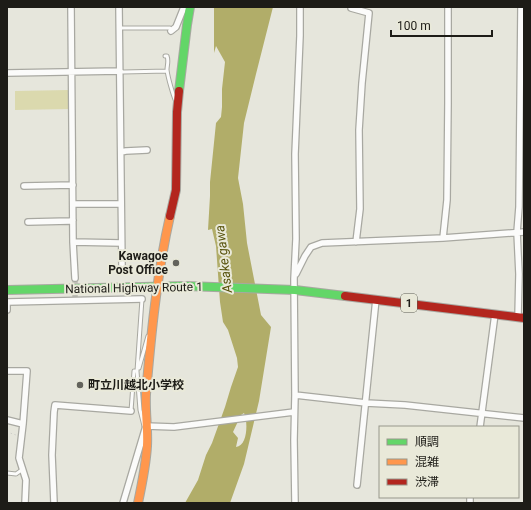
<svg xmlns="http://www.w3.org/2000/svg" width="531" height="510" viewBox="0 0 531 510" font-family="Roboto,'Noto Sans JP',sans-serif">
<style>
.green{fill:#dbd9ae}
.water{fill:#b1ad69;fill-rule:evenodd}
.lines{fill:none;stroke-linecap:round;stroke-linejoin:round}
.street-tunnel{stroke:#bebeb5;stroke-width:5.5;stroke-dasharray:5.5 3;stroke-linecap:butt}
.lane-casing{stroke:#a8a8a1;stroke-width:5}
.street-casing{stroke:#a8a8a1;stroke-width:8}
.fast-casing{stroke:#a8a8a1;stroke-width:10}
.slow-casing{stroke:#a8a8a1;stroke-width:10}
.jam-casing{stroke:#a8a8a1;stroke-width:10}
.path{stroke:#c6c6c3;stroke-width:1;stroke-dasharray:1 3;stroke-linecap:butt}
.lane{stroke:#fbfbfa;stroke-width:3}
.street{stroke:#fbfbfa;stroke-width:5.5}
.fast{stroke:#63d668;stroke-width:8}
.slow{stroke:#ff974d;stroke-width:8}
.jam{stroke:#b3261e;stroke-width:8}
.poi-dot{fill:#63635c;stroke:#e9e9d9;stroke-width:1.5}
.labels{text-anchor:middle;stroke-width:4;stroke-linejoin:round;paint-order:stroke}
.shield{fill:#e9e9d9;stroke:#5a5a51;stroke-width:1}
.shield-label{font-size:11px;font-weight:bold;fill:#1d1c17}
.poi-label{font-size:12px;font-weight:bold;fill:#1d1c17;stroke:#e9e9d9;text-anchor:end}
.street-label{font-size:12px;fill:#1d1c17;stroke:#e9e9d9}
.water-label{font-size:13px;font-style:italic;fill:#56510a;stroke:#e9e9d9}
</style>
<rect width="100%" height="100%" fill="#e6e6dc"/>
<path class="green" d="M 69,90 L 70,109 L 15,110 L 15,91 Z"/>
<path class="water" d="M 214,7 L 273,7 L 256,74 L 244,123 L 238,178 L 243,204 L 247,243 L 261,315 L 271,327 L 259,401 L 244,464 L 230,503 L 185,503 L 198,480 L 206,455 L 212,443 L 225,407 L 231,387 L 238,367 L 237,358 L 228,330 L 223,322 L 220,302 L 216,246 L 212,229 L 208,230 L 210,196 L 210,182 L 216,123 L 221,117 L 222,107 L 222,89 L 225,62 L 216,46 L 214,53 ZM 244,413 C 248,421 248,446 236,447 L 238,438 L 233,432 L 241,415 Z"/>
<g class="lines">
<path class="street-tunnel" d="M 75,278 L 75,298"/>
<g class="lane-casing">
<path id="lane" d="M 120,28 L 170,28
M 165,56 L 167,56 C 169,61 167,65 167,70 C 168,78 173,95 176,102
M 120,71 L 123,72 L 167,71
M 139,368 L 148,336 L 150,335
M 137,371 L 142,299
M 131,411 L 134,371 L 137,371 L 140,410 L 144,426
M 7,473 L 16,474 L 23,469"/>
</g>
<g class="street-casing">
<path id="street" d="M 71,7 L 73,242 L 75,278
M 119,7 L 122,266
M 351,7 L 351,8 L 369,13 L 362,83 L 359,130 L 360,209 L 356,242
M 171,31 L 176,27 L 184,7
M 7,73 L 120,71
M 121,152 L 126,151 L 147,150
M 24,186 L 73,185
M 73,204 L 121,204
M 28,222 L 70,221 L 73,220
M 443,238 L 447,200 L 448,103 L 448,7
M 73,242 L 121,243
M 296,274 L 305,256 L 311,247 L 322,243 L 443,238 L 524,232
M 8,302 L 142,299
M 7,303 L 7,310
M 518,317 L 519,274 L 517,232 L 519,207 L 521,7
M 7,371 L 27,371 L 23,424 L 19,458 L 26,480 L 25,503
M 295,395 L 366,403 L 405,405 L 524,418
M 7,420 L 23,424
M 480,427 L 495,314
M 357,485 L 376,299
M 54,503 L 52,455 L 54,412 L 55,405 L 131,411
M 123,503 L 146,426 L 174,427 L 294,412
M 295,503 L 294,440 L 295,395 L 294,279 L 296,239 L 295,154 L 300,36 L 300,7
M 470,503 L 470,497"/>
</g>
<g class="fast-casing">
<path id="fast" d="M 179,91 L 187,25 L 190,7
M 7,290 L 186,286 L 295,290 L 345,296"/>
</g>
<g class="slow-casing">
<path id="slow" d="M 138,503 C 142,484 146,465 147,446 C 148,429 145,411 146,394 C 151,335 157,273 170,216"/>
</g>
<g class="jam-casing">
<path id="jam" d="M 170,216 L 176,190 L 177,112 L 179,91
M 345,296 L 524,318"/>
</g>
<path class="path" d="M 7,432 L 16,435"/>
<use href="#lane" class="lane"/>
<use href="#street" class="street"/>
<use href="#fast" class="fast"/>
<use href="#slow" class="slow"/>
<use href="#jam" class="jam"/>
</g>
<g class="poi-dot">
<circle cx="176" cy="263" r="4"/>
<circle cx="80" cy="385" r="4"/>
</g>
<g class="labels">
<rect class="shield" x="401" y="294" width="16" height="18" rx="3"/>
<g class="shield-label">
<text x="409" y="307">1</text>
</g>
<g class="poi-label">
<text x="168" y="260">Kawagoe<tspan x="168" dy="14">Post Office</tspan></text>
<text x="88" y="389" text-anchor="start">町立川越北小学校</text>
</g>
<g class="street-label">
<text transform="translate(134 288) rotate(-1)" y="4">National Highway Route 1</text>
</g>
<g class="water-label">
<text transform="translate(223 259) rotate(-97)" y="5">Asake gawa</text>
</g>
</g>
<rect width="531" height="510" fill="none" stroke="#1d1c17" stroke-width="16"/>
<rect x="379" y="426" width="140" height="72" fill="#e9e9d9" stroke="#97978b"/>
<rect x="387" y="439" width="20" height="6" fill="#63d668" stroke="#97978b"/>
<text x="415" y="446" font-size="12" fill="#1d1c17">順調</text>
<rect x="387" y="459" width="20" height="6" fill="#ff974d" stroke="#97978b"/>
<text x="415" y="466" font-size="12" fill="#1d1c17">混雑</text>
<rect x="387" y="479" width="20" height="6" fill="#b3261e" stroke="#97978b"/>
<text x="415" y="486" font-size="12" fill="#1d1c17">渋滞</text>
<path d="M391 30v6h101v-6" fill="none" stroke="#1d1c17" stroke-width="2"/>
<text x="397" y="30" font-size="12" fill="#1d1c17" stroke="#e9e9d9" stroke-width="3" paint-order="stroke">100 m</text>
</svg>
